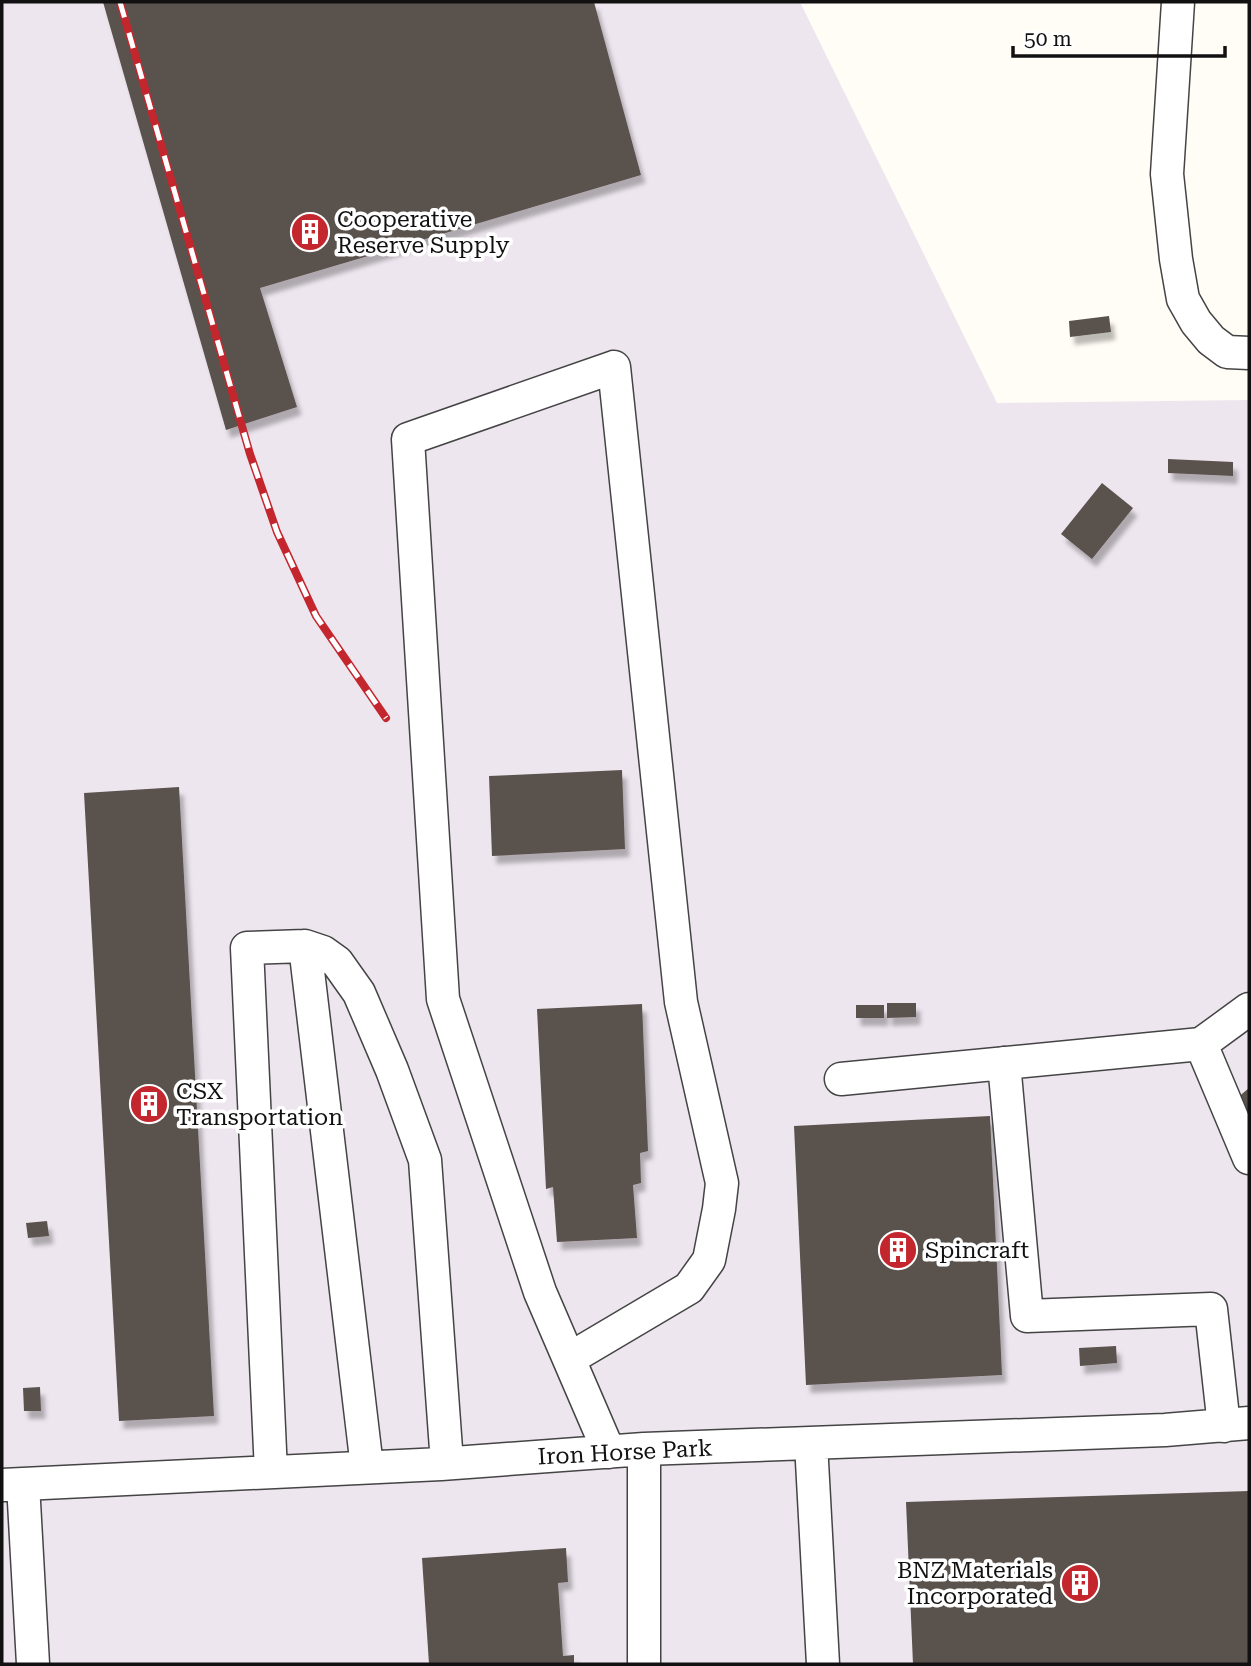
<svg xmlns="http://www.w3.org/2000/svg" width="1251" height="1666" viewBox="0 0 1251 1666" font-family="'Roboto Serif',serif">
<style>
.industrial{fill:#eee6ef}
.building{fill:#5a524d;filter:url(#shadow)}
.lines{fill:none;stroke-linecap:round;stroke-linejoin:round}
.minor-casing{stroke:#444;stroke-width:35}
.minor{stroke:#fff;stroke-width:32}
.rail-casing{stroke:#c4262e;stroke-width:8}
.rail{stroke:#fff;stroke-width:5;stroke-dasharray:16;stroke-linecap:butt}
.labels{text-anchor:middle;stroke-width:7;stroke-linejoin:round;paint-order:stroke}
.poi-label{font-size:23px;fill:#111;stroke:#fff;text-anchor:start}
.street-label{font-size:23px;fill:#111;stroke:#fff}
</style>
<defs>
<filter id="shadow"><feDropShadow dx="4.5" dy="8" stdDeviation="2" flood-color="#0004"/></filter>
</defs>
<rect width="100%" height="100%" fill="#fffdf5"/>
<path class="industrial" d="M 2,2 L 800,2 L 997,403 L 1249,400 L 1249,1664 L 2,1664 Z"/>
<path class="building" d="M 103,2 L 594,2 L 641,175 L 260,288 L 297,407 L 226,430 Z
M 1109,316 L 1111,332 L 1070,337 L 1069,321 Z
M 1168,459 L 1233,462 L 1233,476 L 1168,473 Z
M 1102,483 L 1133,508 L 1092,559 L 1061,534 Z
M 622,770 L 625,849 L 492,856 L 489,776 Z
M 179,787 L 214,1416 L 119,1421 L 84,793 Z
M 887,1003 L 916,1003 L 916,1017 L 887,1018 Z
M 642,1004 L 648,1151 L 640,1153 L 641,1183 L 633,1185 L 637,1238 L 557,1242 L 553,1187 L 546,1189 L 537,1009 Z
M 856,1005 L 884,1005 L 884,1018 L 856,1018 Z
M 1249,1088 L 1249,1128 L 1230,1104 Z
M 990,1116 L 1002,1375 L 806,1385 L 794,1126 Z
M 47,1221 L 49,1236 L 28,1238 L 26,1223 Z
M 1116,1346 L 1117,1363 L 1080,1366 L 1079,1348 Z
M 40,1387 L 41,1411 L 24,1411 L 23,1388 Z
M 1249,1491 L 1249,1664 L 913,1664 L 906,1502 Z
M 566,1548 L 568,1582 L 558,1583 L 563,1656 L 574,1655 L 574,1664 L 429,1664 L 422,1558 Z"/>
<g class="lines">
<g class="minor-casing">
<path id="minor" d="M 1178,2 L 1167,174 L 1176,259 L 1183,299 L 1196,322 L 1211,340 L 1227,352 L 1249,353
M 305,946 L 367,1467
M 1249,1009 L 1201,1044 L 1249,1158
M 1004,1063 L 1027,1316 L 1211,1309 L 1224,1426
M 841,1079 L 1201,1044
M 569,1359 L 689,1288 L 709,1260 L 719,1209 L 722,1183 L 681,1002 L 614,367 L 408,439 L 443,999 L 540,1292 L 609,1452
M 811,1443 L 823,1664
M 271,1472 L 247,948 L 305,946 L 323,952 L 337,962 L 359,993 L 392,1070 L 425,1160 L 447,1463
M 23,1484 L 33,1664
M 2,1485 L 441,1464 L 644,1449 L 1165,1430 L 1249,1423
M 644,1664 L 644,1449"/>
</g>
<use href="#minor" class="minor"/>
<g class="rail-casing">
<path id="rail" d="M 120,2 L 250,454 L 277,532 L 316,616 L 386,718"/>
</g>
<use href="#rail" class="rail"/>
</g>
<defs>
<g id="building-disc" transform="scale(2.0125)"><circle r="9.5" fill="#c4262e" stroke="#fff"/><path d="M-4-6H4V6H1V3H-1V6H-4ZM-2.5-4.3h1.7v1.8h-1.7ZM.8-4.3h1.7v1.8H.8ZM-2.5-1h1.7V.8h-1.7ZM.8-1h1.7V.8H.8Z" fill="#fff"/></g>
</defs>
<g fill-rule="evenodd">
<use href="#building-disc" x="310" y="232"/>
<use href="#building-disc" x="149" y="1104"/>
<use href="#building-disc" x="898" y="1250"/>
<use href="#building-disc" x="1080" y="1583"/>
</g>
<g class="labels">
<g class="poi-label">
<text x="337" y="227">Cooperative<tspan x="337" dy="26">Reserve Supply</tspan></text>
<text x="176" y="1099">CSX<tspan x="176" dy="26">Transportation</tspan></text>
<text x="925" y="1258">Spincraft</text>
<text x="1053" y="1578" text-anchor="end">BNZ Materials<tspan x="1053" dy="26">Incorporated</tspan></text>
</g>
<g class="street-label">
<text transform="translate(625 1452) rotate(-3)" y="8">Iron Horse Park</text>
</g>
</g>
<rect width="1251" height="1666" fill="none" stroke="#111111" stroke-width="7"/>
<path d="M1013 46v10h212v-10" fill="none" stroke="#111111" stroke-width="3.5"/>
<text x="1024" y="46" font-size="21" fill="#111111" stroke="#ffffff" stroke-width="5" paint-order="stroke">50 m</text>
</svg>
